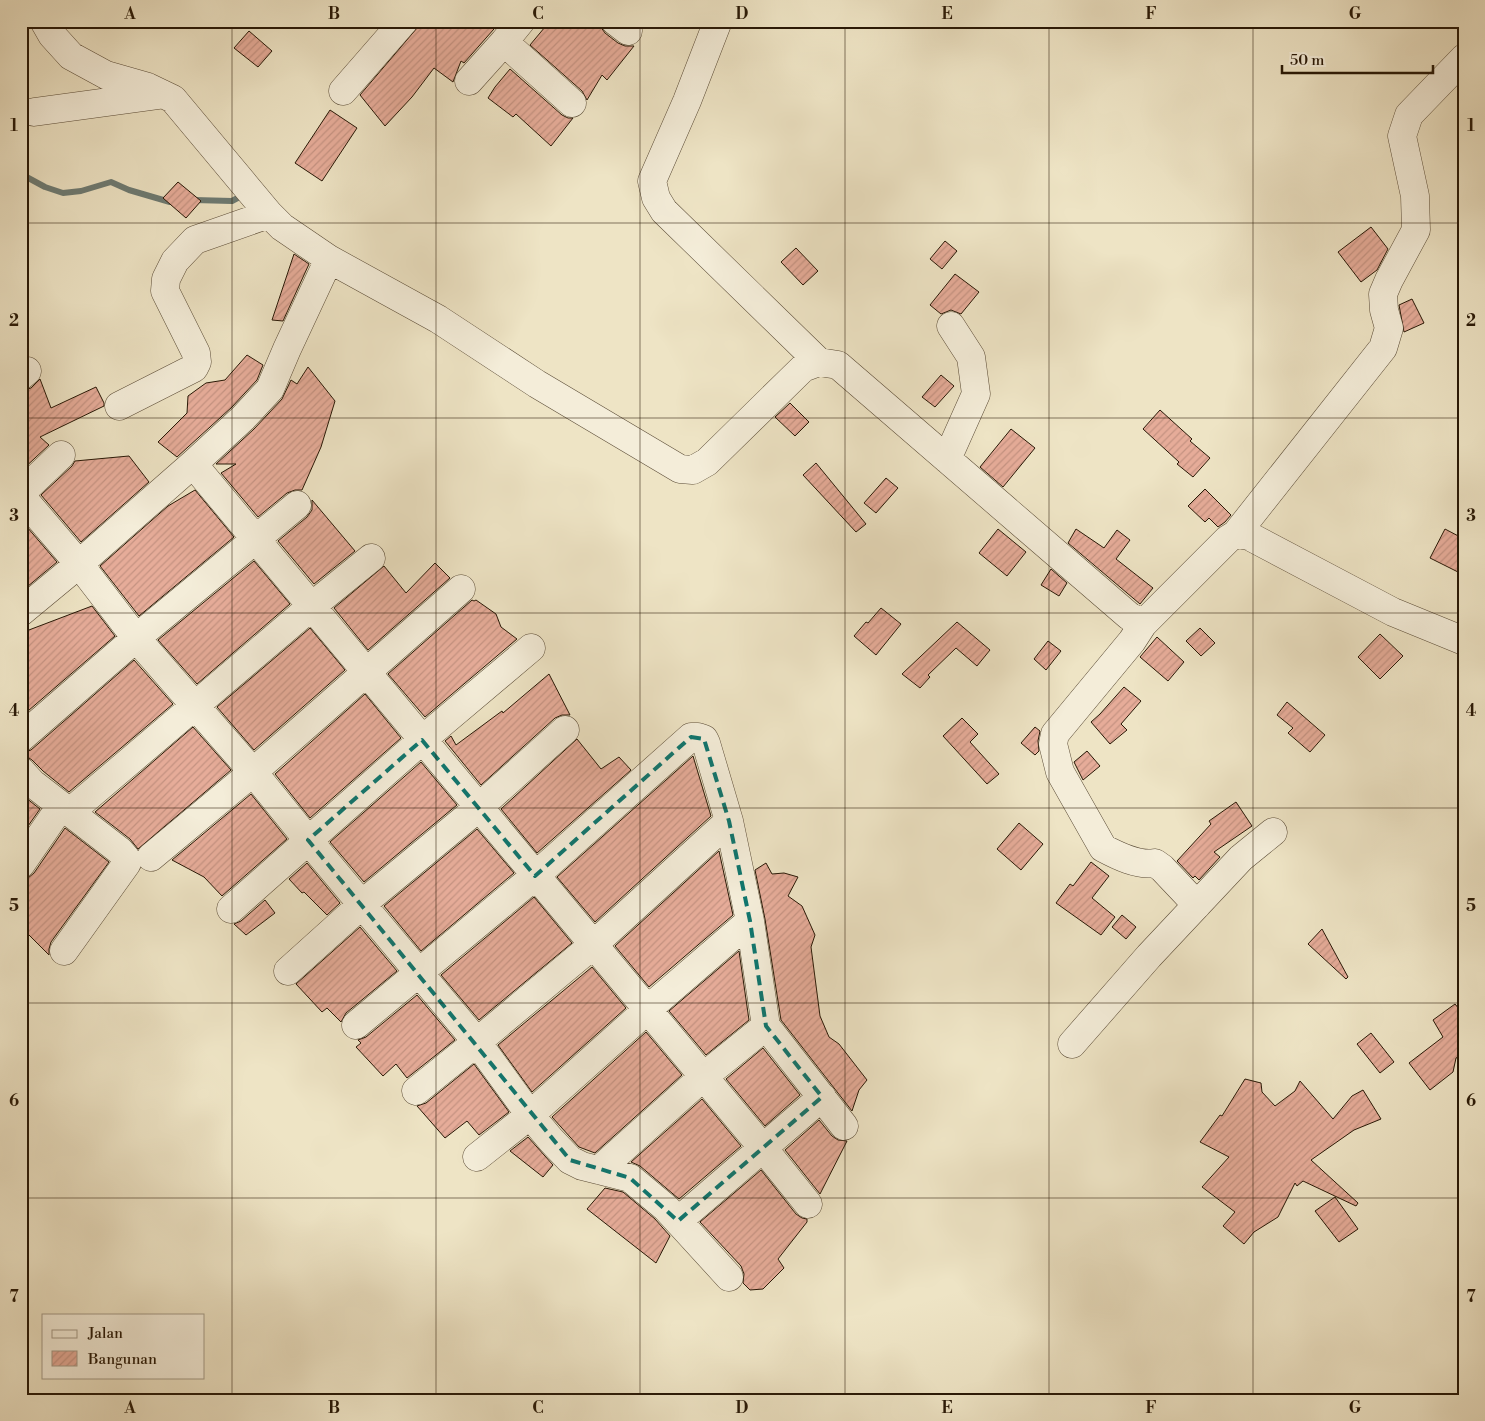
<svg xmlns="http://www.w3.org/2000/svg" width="1485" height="1421" viewBox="0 0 1485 1421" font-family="'Libre Bodoni',serif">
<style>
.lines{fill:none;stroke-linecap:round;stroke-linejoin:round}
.stream{stroke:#6e7b73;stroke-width:6}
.building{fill:url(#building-hatch);stroke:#281806}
.minor-casing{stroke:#5a4b36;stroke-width:29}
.minor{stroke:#f4edd9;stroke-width:28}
.marked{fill:none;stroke:#0f766e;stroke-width:4;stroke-dasharray:10 6;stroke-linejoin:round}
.grid{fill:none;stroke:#281806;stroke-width:1;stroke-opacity:0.55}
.neatline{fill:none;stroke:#281806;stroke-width:2}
.grid-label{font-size:16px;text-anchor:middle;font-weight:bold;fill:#281806}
</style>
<defs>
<pattern id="building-hatch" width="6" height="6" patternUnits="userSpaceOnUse" patternTransform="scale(1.25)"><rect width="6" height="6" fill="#e6ac99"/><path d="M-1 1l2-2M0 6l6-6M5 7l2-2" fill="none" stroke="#c59382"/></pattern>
</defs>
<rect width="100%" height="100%" fill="#eee4c5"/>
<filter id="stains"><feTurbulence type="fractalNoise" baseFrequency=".004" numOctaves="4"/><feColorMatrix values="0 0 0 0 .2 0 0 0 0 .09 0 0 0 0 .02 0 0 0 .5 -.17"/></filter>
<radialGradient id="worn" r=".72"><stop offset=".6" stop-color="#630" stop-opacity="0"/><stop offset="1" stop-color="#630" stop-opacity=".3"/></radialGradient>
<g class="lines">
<path class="stream" d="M 21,174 L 45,187 L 63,193 L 81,191 L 111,182 L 129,190 L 170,202 L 174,201
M 194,200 L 232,201 L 245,194"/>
</g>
<path class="building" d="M 423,21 L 501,21 L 464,63 L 461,61 L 453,82 L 434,68 L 412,97 L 385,126 L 360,95 Z
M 550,21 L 590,21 L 600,26 L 605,33 L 618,43 L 625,46 L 634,46 L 607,80 L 602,75 L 587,100 L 582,91 L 530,45 Z
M 249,31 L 272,51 L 258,67 L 234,48 Z
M 510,69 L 562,115 L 568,118 L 573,118 L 551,146 L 516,114 L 513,117 L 488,98 L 495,87 Z
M 330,110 L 357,128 L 322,181 L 295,163 Z
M 178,182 L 201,201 L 186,218 L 163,198 Z
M 1371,227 L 1388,249 L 1377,270 L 1361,282 L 1338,252 Z
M 945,241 L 957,251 L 942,269 L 930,259 Z
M 796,248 L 818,271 L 803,285 L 781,262 Z
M 294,254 L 309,264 L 283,321 L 272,320 Z
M 955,274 L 979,292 L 961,314 L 951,310 L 941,314 L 930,305 Z
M 1412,299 L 1424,323 L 1404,332 L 1399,305 Z
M 247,355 L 263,365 L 257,380 L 232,407 L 177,457 L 158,442 L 187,413 L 188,396 L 206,383 L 225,380 Z
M 308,367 L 335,401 L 321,447 L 302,490 L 295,490 L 287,493 L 258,517 L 221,473 L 236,464 L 216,464 L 254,429 L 282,399 L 291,380 L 297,384 Z
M 941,375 L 954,386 L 935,407 L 922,397 Z
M 40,379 L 51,408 L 96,387 L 104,403 L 104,406 L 40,437 L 49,445 L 21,471 L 21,391 L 31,388 Z
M 790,403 L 809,422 L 795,436 L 775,417 Z
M 1160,410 L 1192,439 L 1190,441 L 1210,458 L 1193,477 L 1177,464 L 1179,462 L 1143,429 Z
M 1011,429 L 1035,448 L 1003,487 L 980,467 Z
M 129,456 L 149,482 L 81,542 L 41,495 L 72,466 L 75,461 Z
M 816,463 L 866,524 L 856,532 L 803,475 Z
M 886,478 L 898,488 L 876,513 L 864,503 Z
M 1205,489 L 1231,515 L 1225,522 L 1218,527 L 1209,518 L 1205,522 L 1188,506 Z
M 195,490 L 234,537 L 139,616 L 100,566 L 168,506 Z
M 312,500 L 355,551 L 314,584 L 278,541 L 307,517 L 312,510 Z
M 21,520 L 57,562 L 21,592 Z
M 998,529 L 1026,552 L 1007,576 L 979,553 Z
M 1076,529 L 1104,548 L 1117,530 L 1130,540 L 1116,559 L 1153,588 L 1140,604 L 1068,543 Z
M 1445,529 L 1464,539 L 1464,575 L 1430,558 Z
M 254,561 L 290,604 L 197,684 L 158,640 Z
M 435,563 L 450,578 L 368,650 L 334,608 L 384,566 L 406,593 Z
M 1051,569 L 1067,583 L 1059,596 L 1041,585 Z
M 472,600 L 474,601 L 476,600 L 496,614 L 501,627 L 517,639 L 425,717 L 388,674 Z
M 92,606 L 115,636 L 21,717 L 21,633 Z
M 881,608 L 901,624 L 876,655 L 854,636 L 866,622 L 868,623 Z
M 957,622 L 990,650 L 977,666 L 956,648 L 928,675 L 930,677 L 920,688 L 902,674 Z
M 310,628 L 345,670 L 254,750 L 217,707 Z
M 1200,628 L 1215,643 L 1201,656 L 1186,641 Z
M 1380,634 L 1403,656 L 1380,679 L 1358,657 Z
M 1157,637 L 1184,662 L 1168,681 L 1140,657 Z
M 1048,641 L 1061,651 L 1046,670 L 1034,659 Z
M 134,660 L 173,704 L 69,792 L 43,771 L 32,760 L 26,756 L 21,756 L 21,753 L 31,750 Z
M 549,674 L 570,715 L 562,715 L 555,718 L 481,785 L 445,741 L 451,736 L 456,745 L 502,711 L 503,713 Z
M 1124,687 L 1141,701 L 1121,724 L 1127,730 L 1110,744 L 1091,722 L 1100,714 Z
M 365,694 L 401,738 L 310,818 L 275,774 Z
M 1287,702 L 1325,735 L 1310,752 L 1288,733 L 1293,728 L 1277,715 Z
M 962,718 L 978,734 L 970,742 L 999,774 L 987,784 L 943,736 Z
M 193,727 L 231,770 L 138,849 L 130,839 L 95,812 Z
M 1035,727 L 1040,731 L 1038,741 L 1039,751 L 1035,755 L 1021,743 Z
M 577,739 L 601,769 L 619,757 L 631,770 L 537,853 L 501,809 Z
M 1087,751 L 1100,766 L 1083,780 L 1074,762 Z
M 693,756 L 711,816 L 595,922 L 557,877 Z
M 421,762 L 457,805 L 364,882 L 330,842 Z
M 21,794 L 40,809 L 21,836 Z
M 251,794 L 287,839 L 222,896 L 204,877 L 172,860 Z
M 1236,802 L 1252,826 L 1214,852 L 1220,857 L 1199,880 L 1195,876 L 1193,878 L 1177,861 L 1211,824 L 1209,821 Z
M 1019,823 L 1043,844 L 1021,870 L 997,849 Z
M 65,828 L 109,862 L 51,942 L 49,949 L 49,955 L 21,927 L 21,879 L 28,878 L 34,873 Z
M 477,829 L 514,873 L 421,951 L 384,906 Z
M 719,851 L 733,915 L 649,987 L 615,946 Z
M 1091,862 L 1109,876 L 1092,898 L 1115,917 L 1101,935 L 1056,903 L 1070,884 L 1073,886 Z
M 307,863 L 340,903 L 327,915 L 304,892 L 302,893 L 289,879 Z
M 766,863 L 772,874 L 784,873 L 798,877 L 788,896 L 802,906 L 815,935 L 811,947 L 820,1016 L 829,1037 L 839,1044 L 867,1080 L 859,1090 L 852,1111 L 781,1020 L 765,919 L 755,870 Z
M 534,897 L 572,943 L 479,1020 L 441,975 Z
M 265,900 L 275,913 L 246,935 L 234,924 L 241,921 Z
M 1122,915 L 1136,927 L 1126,939 L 1112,927 Z
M 360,927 L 397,971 L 346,1013 L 341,1022 L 327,1008 L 322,1012 L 296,984 Z
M 1322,929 L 1348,977 L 1346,979 L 1308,944 Z
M 739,951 L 749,1020 L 706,1055 L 669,1011 Z
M 592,967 L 626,1008 L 532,1092 L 498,1045 Z
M 417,995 L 455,1040 L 407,1078 L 396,1064 L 383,1076 L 356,1047 L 361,1043 L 358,1040 L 366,1037 Z
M 1455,1004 L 1464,1015 L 1464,1054 L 1456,1058 L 1453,1072 L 1430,1090 L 1409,1063 L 1443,1037 L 1433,1020 Z
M 646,1032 L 682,1075 L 595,1153 L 579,1147 L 552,1117 Z
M 1371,1033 L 1394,1062 L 1380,1073 L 1357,1044 Z
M 763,1048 L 800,1095 L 765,1126 L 726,1079 Z
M 474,1064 L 509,1112 L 479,1135 L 467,1121 L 445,1138 L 417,1106 L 426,1103 Z
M 1245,1079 L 1261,1083 L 1262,1092 L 1275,1106 L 1295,1091 L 1300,1081 L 1333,1119 L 1352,1096 L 1363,1090 L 1381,1119 L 1354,1130 L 1311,1160 L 1358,1203 L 1356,1206 L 1303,1181 L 1297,1186 L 1295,1183 L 1278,1217 L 1254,1232 L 1244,1244 L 1223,1226 L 1235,1212 L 1202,1187 L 1229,1157 L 1200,1142 L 1220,1115 L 1222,1116 Z
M 702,1099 L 741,1146 L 679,1199 L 640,1166 L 631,1162 Z
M 819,1120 L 832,1136 L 838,1140 L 847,1141 L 820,1194 L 785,1150 Z
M 528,1137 L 553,1165 L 543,1177 L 510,1151 Z
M 761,1170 L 796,1214 L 802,1218 L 807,1219 L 807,1222 L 778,1259 L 784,1268 L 763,1289 L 750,1290 L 743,1283 L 744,1274 L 741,1266 L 700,1222 Z
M 605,1188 L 623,1192 L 655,1219 L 670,1236 L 656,1263 L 587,1209 Z
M 1335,1197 L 1358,1229 L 1339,1242 L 1315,1211 Z"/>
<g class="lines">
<g class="minor-casing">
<path id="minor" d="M 521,21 L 504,42 L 572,103
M 615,21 L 628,31
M 718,21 L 687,101 L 652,181 L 656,198 L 664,211 L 819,362
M 469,81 L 504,42
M 343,91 L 404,21
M 34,112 L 159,95
M 329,259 L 438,319 L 537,384 L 680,469 L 693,470 L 707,462 L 803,368 L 819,362 L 838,365 L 1129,616 L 1143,624 L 1228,539 L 1236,534 L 1383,348 L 1389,328 L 1384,310 L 1383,294 L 1389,280 L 1416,230 L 1415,196 L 1402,136 L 1409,115 L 1464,58
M 21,376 L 27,371
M 119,406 L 194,368 L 197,362 L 196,353 L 165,291 L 166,279 L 175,261 L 195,240 L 269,214
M 947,459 L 976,394 L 971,357 L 951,326
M 193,464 L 763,1148 L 808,1204
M 21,493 L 61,455
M 21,496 L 79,564 L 136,638 L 253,772 L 308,840 L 477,1042 L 530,1115 L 551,1140 L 570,1160 L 582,1166 L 630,1178 L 666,1208 L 729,1277
M 1236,534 L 1249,536 L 1393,612 L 1464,641
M 21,612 L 79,564 L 193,464 L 243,418 L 270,389 L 287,349 L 329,259 L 282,227 L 269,214 L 173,99 L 148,87 L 106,75 L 71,56 L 52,35 L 44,21
M 1143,624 L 1132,641 L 1055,734 L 1053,744 L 1060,772 L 1103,848 C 1118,856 1138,866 1155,863 L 1162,868 L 1197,905
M 21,738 L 136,638 L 297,505
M 21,771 L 32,783 L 120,851 L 126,858 L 127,863 L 64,951
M 70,812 L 312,606 L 371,558
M 151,857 L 253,772 L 461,589
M 21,864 L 61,806
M 231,909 L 422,740 L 531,648
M 288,971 L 368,899 L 478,808 L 565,730
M 356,1025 L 535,876 L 691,737 L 698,737 L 704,739 L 706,743 L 729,821 L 750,921 L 766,1026 L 844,1126
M 1072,1044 L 1149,956 L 1241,858 L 1273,832
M 416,1091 L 477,1042 L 593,945 L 729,821
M 477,1157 L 530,1115 L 647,1010 L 750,921
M 599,1170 L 703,1077 L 766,1026
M 678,1221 L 822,1097"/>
</g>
<use href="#minor" class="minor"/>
</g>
<path class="marked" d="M 691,737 L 704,739 L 729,821 L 750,921 L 766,1026 L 822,1097 L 678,1221 L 630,1178 L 570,1160 L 308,840 L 422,740 L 535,876 Z"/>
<path class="grid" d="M 232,21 L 232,1400M 436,21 L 436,1400M 640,21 L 640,1400M 845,21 L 845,1400M 1049,21 L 1049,1400M 1253,21 L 1253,1400M 21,223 L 1464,223M 21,418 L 1464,418M 21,613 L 1464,613M 21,808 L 1464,808M 21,1003 L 1464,1003M 21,1198 L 1464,1198"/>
<rect width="1485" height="1421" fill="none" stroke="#eee4c5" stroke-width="55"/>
<rect x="42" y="1314" width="162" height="65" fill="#f4edd9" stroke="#a29885"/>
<rect x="52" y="1330" width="25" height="8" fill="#f4edd9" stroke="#a29885"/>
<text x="88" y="1338" font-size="15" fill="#281806">Jalan</text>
<rect x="52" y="1351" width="25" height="15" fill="url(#building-hatch)" stroke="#a29885"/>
<text x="88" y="1364" font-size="15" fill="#281806">Bangunan</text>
<path d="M1282 65v8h151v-8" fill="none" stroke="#281806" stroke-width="2.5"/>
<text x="1290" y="65" font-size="15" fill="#281806" stroke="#f4edd9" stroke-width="4" paint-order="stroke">50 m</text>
<rect x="28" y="28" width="1430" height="1366" class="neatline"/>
<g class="grid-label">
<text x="130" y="19">A</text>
<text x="334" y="19">B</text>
<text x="538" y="19">C</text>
<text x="742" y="19">D</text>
<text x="947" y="19">E</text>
<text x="1151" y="19">F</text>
<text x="1355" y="19">G</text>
<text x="14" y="131">1</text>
<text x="1471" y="131">1</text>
<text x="14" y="326">2</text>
<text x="1471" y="326">2</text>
<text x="14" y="521">3</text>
<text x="1471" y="521">3</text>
<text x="14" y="716">4</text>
<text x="1471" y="716">4</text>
<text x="14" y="911">5</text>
<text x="1471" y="911">5</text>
<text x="14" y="1106">6</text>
<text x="1471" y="1106">6</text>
<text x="14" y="1302">7</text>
<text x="1471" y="1302">7</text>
<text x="130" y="1413">A</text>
<text x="334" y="1413">B</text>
<text x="538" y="1413">C</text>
<text x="742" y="1413">D</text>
<text x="947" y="1413">E</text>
<text x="1151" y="1413">F</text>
<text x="1355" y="1413">G</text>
</g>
<rect width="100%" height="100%" filter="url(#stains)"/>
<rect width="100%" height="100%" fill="url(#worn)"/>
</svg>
